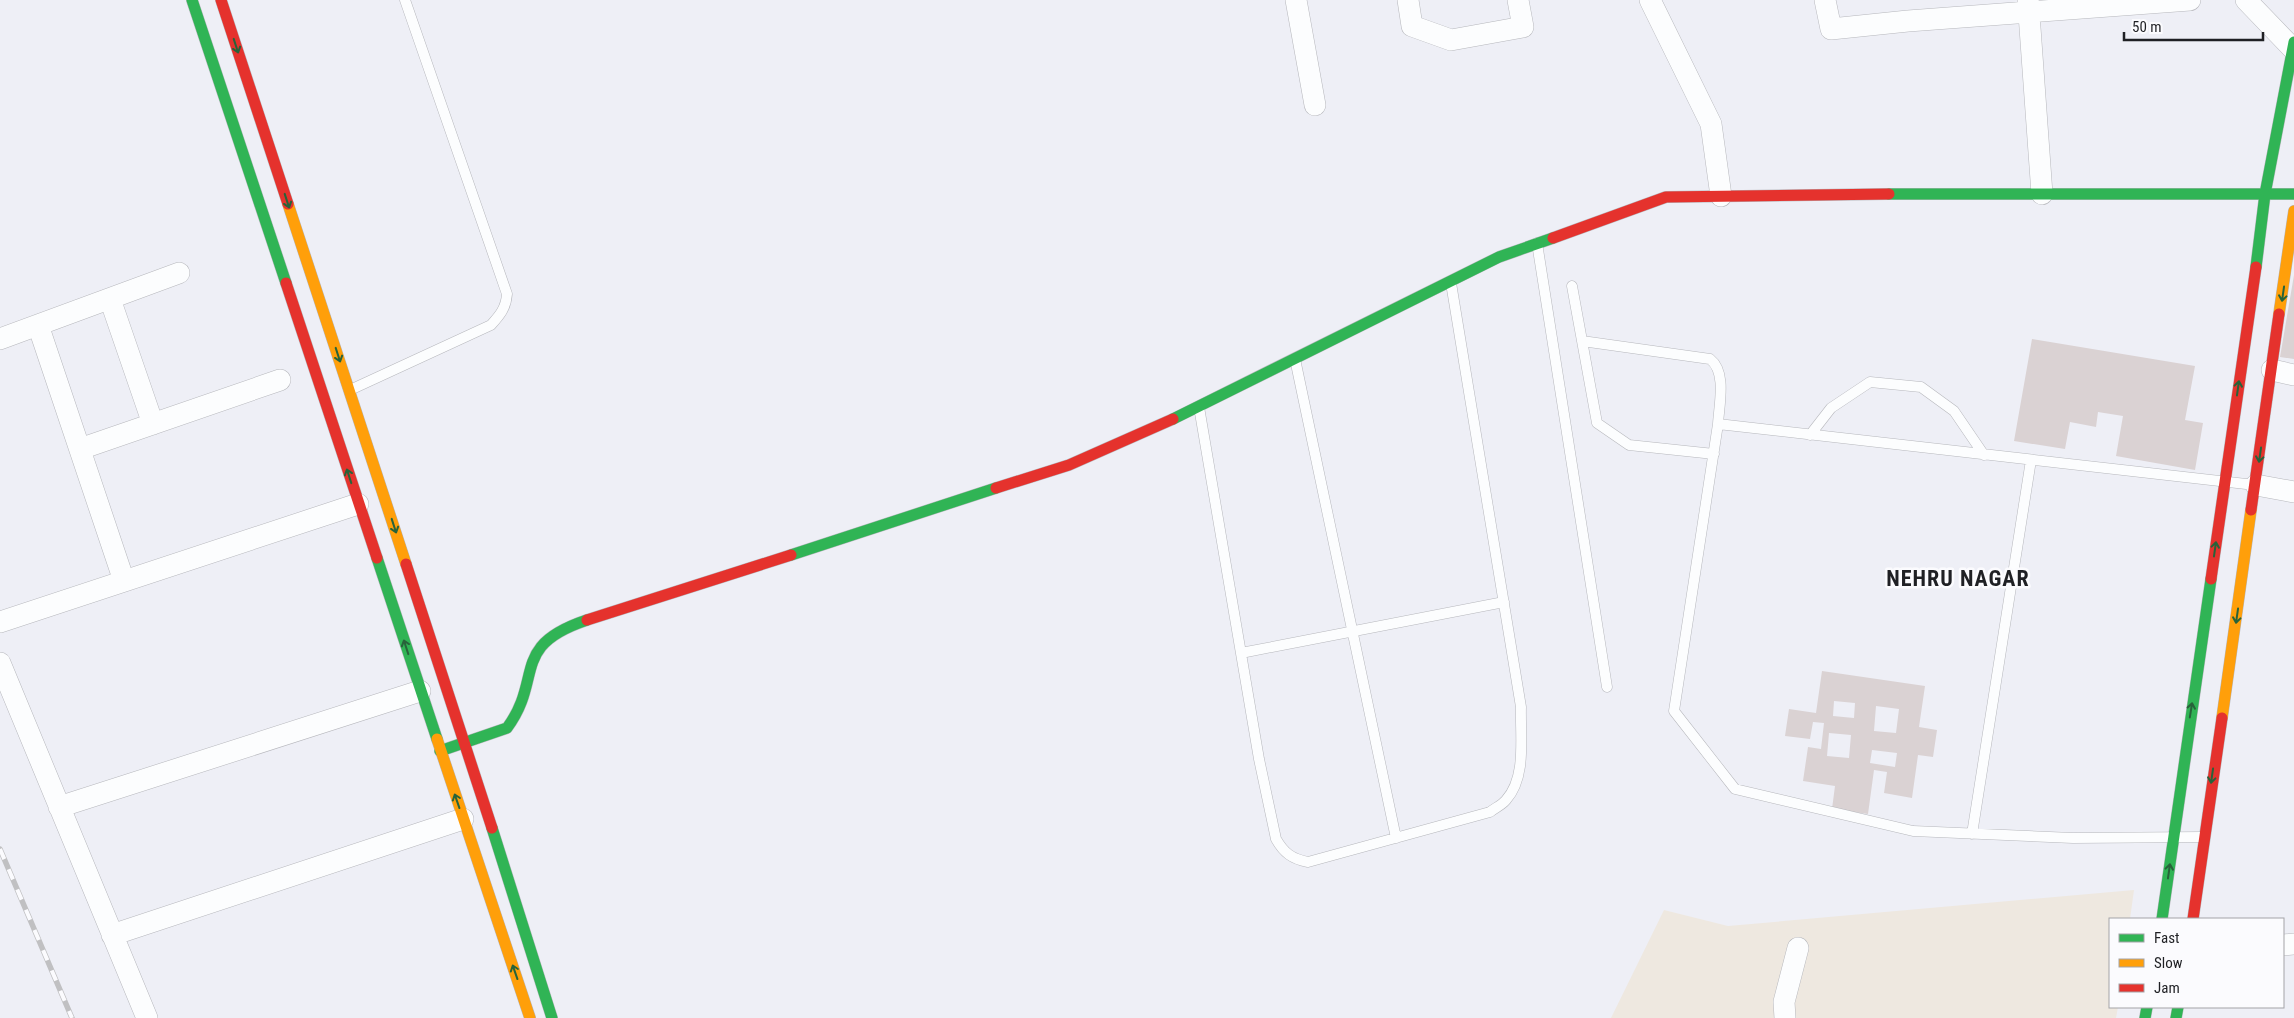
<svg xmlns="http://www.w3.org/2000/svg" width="2294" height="1018" viewBox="0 0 2294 1018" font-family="'Roboto Condensed',sans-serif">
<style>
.education{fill:#eee8e0}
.building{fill:#dad2d3;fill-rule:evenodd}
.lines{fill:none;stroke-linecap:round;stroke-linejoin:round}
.lane-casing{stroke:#b6b7bc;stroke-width:11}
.street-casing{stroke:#b6b7bc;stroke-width:22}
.fast-casing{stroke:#b6b7bc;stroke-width:12}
.slow-casing{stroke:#b6b7bc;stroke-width:12}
.jam-casing{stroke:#b6b7bc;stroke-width:12}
.lane{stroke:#fcfdfe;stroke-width:10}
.street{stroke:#fcfdfe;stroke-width:21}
.fast{stroke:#30b455;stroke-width:11}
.slow{stroke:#ff9f0a;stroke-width:11}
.jam{stroke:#e5322d;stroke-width:11}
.rail-casing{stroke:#c0c0c2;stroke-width:5.5}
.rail{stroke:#fbfbfe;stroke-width:4;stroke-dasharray:11;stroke-linecap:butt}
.oneway{stroke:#27633a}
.labels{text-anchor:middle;stroke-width:5;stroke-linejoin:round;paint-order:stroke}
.district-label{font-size:22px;font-weight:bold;letter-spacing:1px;fill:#1f2024;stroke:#fbfbfe}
</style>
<rect width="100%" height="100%" fill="#eeeff6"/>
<path class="education" d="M 2134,890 L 2130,919 L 2110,919 L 2110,1007 L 2118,1007 L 2116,1018 L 1611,1018 L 1664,910 L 1728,926 Z"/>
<path class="building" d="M 2294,275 L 2294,359 L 2280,357 Z
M 2032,339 L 2195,366 L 2185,420 L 2203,423 L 2195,470 L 2116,456 L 2123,416 L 2098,412 L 2096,427 L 2070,422 L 2065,449 L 2014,441 Z
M 1822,671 L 1925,686 L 1919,727 L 1937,730 L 1933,757 L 1918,755 L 1912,798 L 1884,793 L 1887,772 L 1874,770 L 1868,814 L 1832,809 L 1835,786 L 1803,781 L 1808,747 L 1821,749 L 1824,723 L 1813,722 L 1810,739 L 1785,736 L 1789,709 L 1816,713 ZM 1834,701 L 1855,703 L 1854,718 L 1833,716 ZM 1876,706 L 1899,709 L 1896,733 L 1874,731 ZM 1829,733 L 1851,735 L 1849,758 L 1827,756 ZM 1872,750 L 1897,753 L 1895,767 L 1870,763 Z"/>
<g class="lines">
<g class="lane-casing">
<path id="lane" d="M 1537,243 L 1607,687
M 1572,286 L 1597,423 L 1629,445 L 1714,454
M 1582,341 L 1710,359 C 1727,372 1719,405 1718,424
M 1295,359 L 1396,838
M 350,390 L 491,325 C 500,315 506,308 507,294 L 405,0
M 1199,407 L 1259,759 L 1276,839 C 1284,853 1292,859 1308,862 L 1490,812 C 1495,808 1502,805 1506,800 C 1527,777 1520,736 1521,707 L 1451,283
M 1810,435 L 1831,408 L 1870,382 L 1921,387 L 1954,411 L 1984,455
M 1241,653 L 1504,602
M 1972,834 L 2031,460
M 2203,837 L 2073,838 L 1913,831 L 1735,789 L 1674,711 L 1718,424 L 2255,485"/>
</g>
<g class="street-casing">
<path id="street" d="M 1296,0 L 1315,105
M 1408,0 L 1412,26 L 1451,40 L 1523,27 L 1518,0
M 1650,0 L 1711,124 L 1721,196
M 1825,0 L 1831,29 L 1908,21 L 2190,0
M 2028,0 L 2042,194
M 2246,0 L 2294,50
M 110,299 L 153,424
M 38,325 L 124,581
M 0,339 L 179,273
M 2272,370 L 2294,375
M 80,449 L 280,380
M 2256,485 L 2294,492
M 0,622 L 358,504
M 0,663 L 147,1018
M 59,807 L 420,691
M 112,935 L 463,819
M 2283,945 L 2294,944
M 1785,1018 L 1784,1002 L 1798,948"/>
</g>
<g class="fast-casing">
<path id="fast" d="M 192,0 L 286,283
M 1889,194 L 2294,194
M 2256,267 L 2265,194 L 2294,42
M 1173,419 L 1499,257 L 1553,238
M 791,555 L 996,488
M 377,558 L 437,739
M 440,751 L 507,728 C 544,678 509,646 587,620
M 492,828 L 552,1018
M 2162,919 L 2211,579
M 2145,1018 L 2147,1007
M 2176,1018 L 2178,1007"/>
</g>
<g class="slow-casing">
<path id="slow" d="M 288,204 L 406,564
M 2279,314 L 2294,211
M 2222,718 L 2251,510
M 437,739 L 530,1018"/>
</g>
<g class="jam-casing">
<path id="jam" d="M 221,0 L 288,204
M 1553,238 L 1666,197 L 1889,194
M 286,283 L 377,558
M 996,488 L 1069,465 L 1173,419
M 2251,510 L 2279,314
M 406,564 L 492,828
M 2211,579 L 2256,267
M 587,620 L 791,555
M 2193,919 L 2222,718"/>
</g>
<use href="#lane" class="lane"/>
<use href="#street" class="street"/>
<use href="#fast" class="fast"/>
<use href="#slow" class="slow"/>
<use href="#jam" class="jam"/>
<g class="rail-casing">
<path id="rail" d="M 0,849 L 72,1018"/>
</g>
<use href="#rail" class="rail"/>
</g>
<defs><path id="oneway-shaft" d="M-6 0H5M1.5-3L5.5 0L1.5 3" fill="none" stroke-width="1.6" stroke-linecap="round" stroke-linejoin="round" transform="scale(1.25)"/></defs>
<g class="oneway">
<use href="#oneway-shaft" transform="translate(236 46) rotate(72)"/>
<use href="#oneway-shaft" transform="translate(287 201) rotate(72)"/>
<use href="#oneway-shaft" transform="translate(2283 294) rotate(98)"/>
<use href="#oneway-shaft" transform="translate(338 355) rotate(72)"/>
<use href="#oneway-shaft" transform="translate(2238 388) rotate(-82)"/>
<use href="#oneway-shaft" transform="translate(2260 455) rotate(98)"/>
<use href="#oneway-shaft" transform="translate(349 476) rotate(-108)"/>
<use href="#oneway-shaft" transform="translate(394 526) rotate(72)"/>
<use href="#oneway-shaft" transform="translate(2215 549) rotate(-82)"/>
<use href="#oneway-shaft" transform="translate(2237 616) rotate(98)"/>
<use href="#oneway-shaft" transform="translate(406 647) rotate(-108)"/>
<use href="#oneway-shaft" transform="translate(2191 710) rotate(-81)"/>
<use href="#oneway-shaft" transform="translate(2212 776) rotate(98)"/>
<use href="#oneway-shaft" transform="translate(457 801) rotate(-109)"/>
<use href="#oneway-shaft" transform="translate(2169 871) rotate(-82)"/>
<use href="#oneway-shaft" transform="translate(515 972) rotate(-109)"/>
</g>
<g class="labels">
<g class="district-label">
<text x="1958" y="586">NEHRU NAGAR</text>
</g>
</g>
<rect x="2109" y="918" width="175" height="90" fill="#fbfbfe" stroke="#a3a3a7"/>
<rect x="2119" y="934" width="25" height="8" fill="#30b455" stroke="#a3a3a7"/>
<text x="2154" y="943" font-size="15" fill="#1f2024">Fast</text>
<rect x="2119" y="959" width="25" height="8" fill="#ff9f0a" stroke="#a3a3a7"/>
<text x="2154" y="968" font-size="15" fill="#1f2024">Slow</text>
<rect x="2119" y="984" width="25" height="8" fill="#e5322d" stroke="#a3a3a7"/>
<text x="2154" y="993" font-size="15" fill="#1f2024">Jam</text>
<path d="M2124 32v8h139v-8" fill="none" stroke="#1f2024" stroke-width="2.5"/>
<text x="2132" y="32" font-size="15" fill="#1f2024" stroke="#fbfbfe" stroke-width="4" paint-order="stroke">50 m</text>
</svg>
